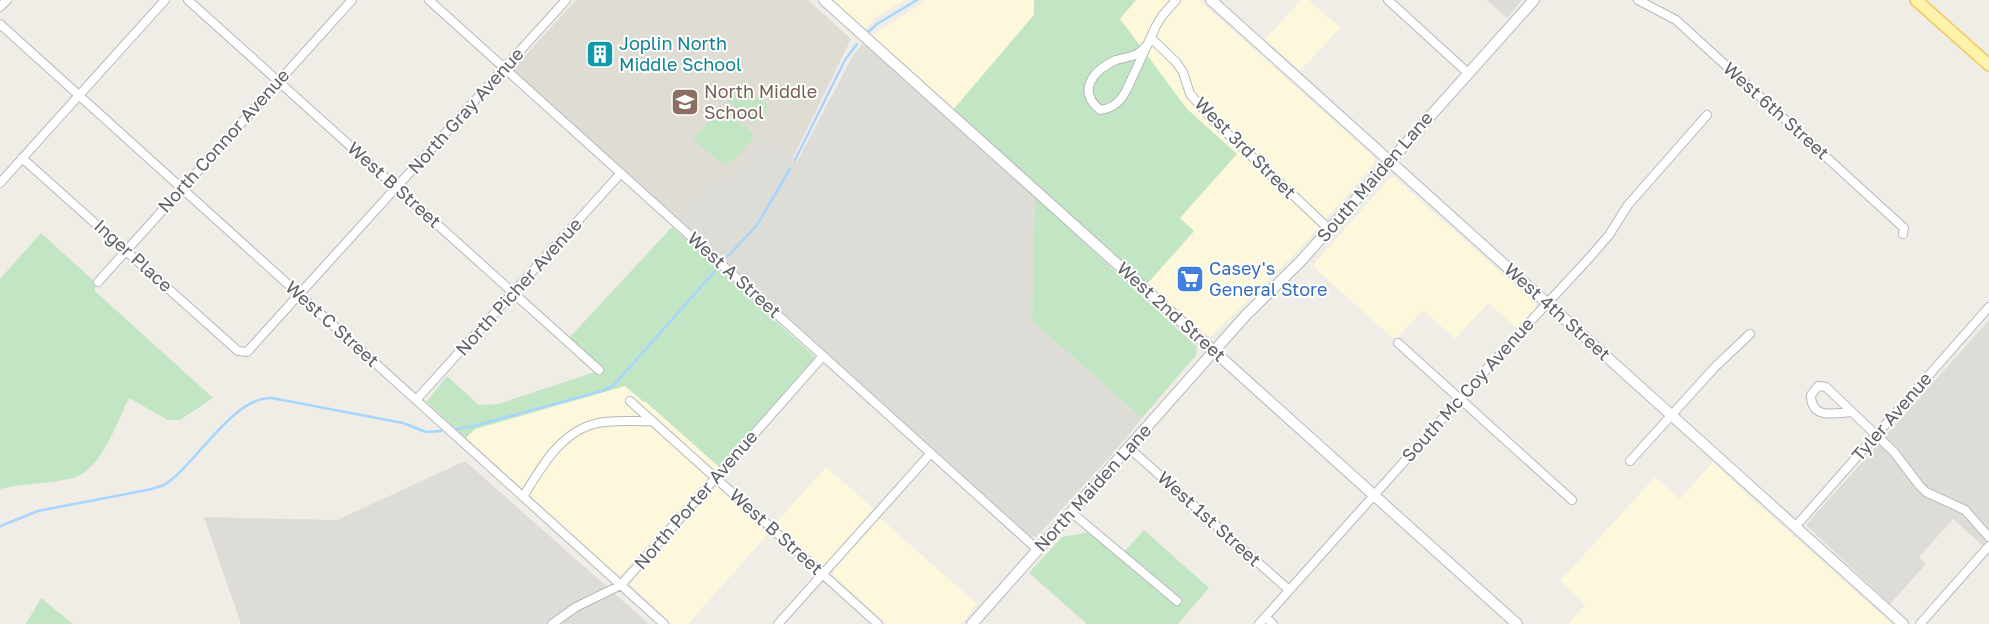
<svg xmlns="http://www.w3.org/2000/svg" width="1989" height="624" viewBox="0 0 1989 624" font-family="'Golos Text',sans-serif">
<style>
.commercial{fill:#fdf7dc}
.industrial{fill:#dedcd7}
.education{fill:#dfdcd3}
.green{fill:#c2e6c3}
.lines{fill:none;stroke-linecap:round;stroke-linejoin:round}
.stream{stroke:#a6d5fe;stroke-width:2.5}
.street-casing{stroke:#b5b7bc;stroke-width:10}
.secondary-casing{stroke:#b6b9bf;stroke-width:12}
.primary-casing{stroke:#efcb5d;stroke-width:14}
.street{stroke:#fff;stroke-width:8}
.secondary{stroke:#fff;stroke-width:10}
.primary{stroke:#fef3ab;stroke-width:11}
.labels{text-anchor:middle;stroke-width:4;stroke-linejoin:round;paint-order:stroke}
.culture-label{font-size:18px;fill:#0d838f;stroke:#fff;text-anchor:start}
.education-label{font-size:18px;fill:#785e54;stroke:#fff;text-anchor:start}
.street-label{font-size:18px;fill:#5d6065;stroke:#fff}
.shop-label{font-size:18px;fill:#366cbe;stroke:#fff;text-anchor:start}
</style>
<rect width="100%" height="100%" fill="#efede5"/>
<path class="commercial" d="M 832,0 L 906,0 L 876,17 L 865,30 Z
M 927,0 L 1034,0 L 1034,15 L 953,110 L 871,36 Z
M 1136,0 L 1199,0 L 1375,158 L 1374,164 L 1295,254 L 1211,336 L 1204,334 L 1147,284 L 1194,232 L 1180,218 L 1237,154 L 1187,109 L 1120,19 Z
M 1301,0 L 1309,0 L 1340,28 L 1300,71 L 1265,39 Z
M 1394,177 L 1536,304 L 1535,309 L 1518,329 L 1488,303 L 1455,339 L 1423,310 L 1395,340 L 1312,266 L 1389,179 Z
M 625,386 L 644,402 L 646,401 L 719,467 L 621,575 L 615,573 L 466,438 L 475,429 Z
M 1713,462 L 1740,488 L 1892,624 L 1568,624 L 1585,605 L 1560,581 L 1655,477 L 1680,499 Z
M 826,467 L 874,509 L 825,564 L 822,565 L 775,524 Z
M 716,487 L 720,488 L 769,533 L 688,624 L 672,624 L 630,584 Z
M 880,518 L 977,604 L 961,624 L 886,624 L 833,575 L 834,568 Z"/>
<path class="industrial" d="M 1487,0 L 1522,0 L 1507,18 Z
M 863,43 L 1035,197 L 1032,321 L 1142,418 L 1117,449 L 1036,537 L 1030,536 L 677,217 L 712,177 L 726,180 L 766,136 L 797,162 L 853,55 Z
M 1989,320 L 1989,539 L 1983,546 L 1953,519 L 1919,557 L 1926,564 L 1890,604 L 1806,525 Z
M 465,461 L 649,624 L 241,624 L 204,517 L 337,520 Z"/>
<path class="education" d="M 576,0 L 808,0 L 851,39 L 793,158 L 766,136 L 726,180 L 712,177 L 677,217 L 513,69 Z"/>
<path class="green" d="M 1034,0 L 1136,0 L 1120,19 L 1187,109 L 1237,154 L 1180,218 L 1194,231 L 1147,284 L 953,110 L 1034,15 Z
M 742,82 L 770,107 L 754,124 L 726,99 Z
M 721,109 L 726,109 L 755,136 L 743,150 L 727,164 L 724,165 L 693,139 Z
M 1035,197 L 1197,347 L 1196,355 L 1142,418 L 1032,321 Z
M 672,227 L 814,356 L 815,358 L 719,467 L 646,402 L 644,402 L 625,386 L 475,429 L 466,438 L 428,403 L 427,401 L 447,376 L 479,405 L 498,404 L 595,372 L 603,367 L 569,338 Z
M 41,233 L 95,282 L 95,291 L 213,398 L 180,420 L 168,420 L 129,398 C 116,424 102,469 73,478 C 49,484 24,483 0,489 L 0,279 Z
M 1144,530 L 1209,588 L 1178,624 L 1087,624 L 1029,573 L 1062,537 L 1090,532 L 1123,553 Z
M 41,598 L 73,624 L 26,624 Z"/>
<g class="lines">
<path class="stream" d="M 869,31 L 877,24 L 917,0
M 795,160 L 845,60 L 857,44
M 727,257 L 757,225 L 790,169
M 457,429 L 474,426 L 602,391 L 613,386 L 715,271
M 0,526 L 38,511 L 152,489 L 164,485 C 196,465 233,396 272,398 L 403,423 L 426,432 L 441,431"/>
<g class="street-casing">
<path id="street" d="M 188,0 L 599,370
M 429,0 L 1038,550
M 1388,0 L 1468,73
M 1638,0 L 1676,20 L 1904,228 L 1903,234
M 0,7 L 7,0
M 0,24 L 664,624
M 1151,38 L 1176,62 L 1183,72 L 1190,94 L 1213,120 L 1329,229
M 1147,45 C 1144,48 1140,53 1135,55 C 1129,57 1123,58 1116,60 C 1094,70 1076,90 1100,110 C 1114,108 1121,101 1127,89 L 1156,26 L 1162,16 L 1176,0
M 22,158 L 238,351 L 247,352 L 566,0
M 0,183 L 165,0
M 98,282 L 352,0
M 1398,343 L 1572,500
M 416,400 L 621,173
M 630,401 L 878,624
M 1852,412 C 1835,413 1811,420 1811,395 L 1818,386 L 1826,387 L 1894,452 L 1919,485 L 1926,492 L 1965,510 L 1989,537
M 1129,448 L 1289,590
M 1630,461 L 1715,367 L 1750,334
M 523,497 C 540,469 560,433 594,424 C 612,419 634,422 652,421
M 1071,512 L 1177,601
M 1795,527 L 1989,307
M 1265,617 L 1273,624
M 552,624 L 576,607 L 621,585 L 823,356
M 778,624 L 931,453
M 1259,624 L 1502,352 L 1591,256 L 1609,235 L 1628,205 L 1707,115
M 1920,624 L 1989,546"/>
</g>
<g class="secondary-casing">
<path id="secondary" d="M 824,0 L 1517,624
M 1211,0 L 1903,624
M 972,624 L 1246,315 L 1300,262 L 1534,0"/>
</g>
<g class="primary-casing">
<path id="primary" d="M 1916,0 L 1989,65"/>
</g>
<use href="#street" class="street"/>
<use href="#secondary" class="secondary"/>
<use href="#primary" class="primary"/>
</g>
<defs>
<g id="building-square" transform="scale(1.4375)"><rect x="-9" y="-9" width="18" height="18" rx="4" fill="#0f9aa8" stroke="#fff"/><path d="M-4-6H4V6H1V3H-1V6H-4ZM-2.5-4.3h1.7v1.8h-1.7ZM.8-4.3h1.7v1.8H.8ZM-2.5-1h1.7V.8h-1.7ZM.8-1h1.7V.8H.8Z" fill="#fff"/></g>
<g id="school-square" transform="scale(1.4375)"><rect x="-9" y="-9" width="18" height="18" rx="4" fill="#8d6e63" stroke="#fff"/><path d="M0-5L7-2L0 1L-7-2ZM-4 1L0 2.5L4 1V4Q0 6-4 4Z" fill="#fff"/></g>
<g id="supermarket-square" transform="scale(1.4375)"><rect x="-9" y="-9" width="18" height="18" rx="4" fill="#3f7fe0" stroke="#fff"/><path d="M-6-5.5h2.5l.6 2H6L4.5 2H-2.5L-4.4-4H-6ZM-1.5 3.2a1.3 1.3 0 1 0 .1 0ZM3 3.2a1.3 1.3 0 1 0 .1 0Z" fill="#fff"/></g>
</defs>
<g fill-rule="evenodd">
<use href="#building-square" x="600" y="54"/>
<use href="#school-square" x="685" y="102"/>
<use href="#supermarket-square" x="1190" y="279"/>
</g>
<g class="labels">
<g class="culture-label">
<text x="619" y="50">Joplin North<tspan x="619" dy="21">Middle School</tspan></text>
</g>
<g class="education-label">
<text x="704" y="98">North Middle<tspan x="704" dy="21">School</tspan></text>
</g>
<g class="street-label">
<text transform="translate(466 111) rotate(-48)" y="6">North Gray Avenue</text>
<text transform="translate(1776 111) rotate(42)" y="6">West 6th Street</text>
<text transform="translate(224 141) rotate(-48)" y="6">North Connor Avenue</text>
<text transform="translate(1245 148) rotate(45)" y="6">West 3rd Street</text>
<text transform="translate(1375 177) rotate(-49)" y="6">South Maiden Lane</text>
<text transform="translate(394 185) rotate(42)" y="6">West B Street</text>
<text transform="translate(133 256) rotate(42)" y="6">Inger Place</text>
<text transform="translate(734 275) rotate(42)" y="6">West A Street</text>
<text transform="translate(519 287) rotate(-48)" y="6">North Picher Avenue</text>
<text transform="translate(1171 312) rotate(42)" y="6">West 2nd Street</text>
<text transform="translate(1557 312) rotate(42)" y="6">West 4th Street</text>
<text transform="translate(332 324) rotate(42)" y="6">West C Street</text>
<text transform="translate(1468 390) rotate(-48)" y="6">South Mc Coy Avenue</text>
<text transform="translate(1892 417) rotate(-49)" y="6">Tyler Avenue</text>
<text transform="translate(1093 488) rotate(-48)" y="6">North Maiden Lane</text>
<text transform="translate(696 500) rotate(-49)" y="6">North Porter Avenue</text>
<text transform="translate(1209 519) rotate(42)" y="6">West 1st Street</text>
<text transform="translate(776 532) rotate(42)" y="6">West B Street</text>
</g>
<g class="shop-label">
<text x="1209" y="275">Casey's<tspan x="1209" dy="21">General Store</tspan></text>
</g>
</g>
</svg>
